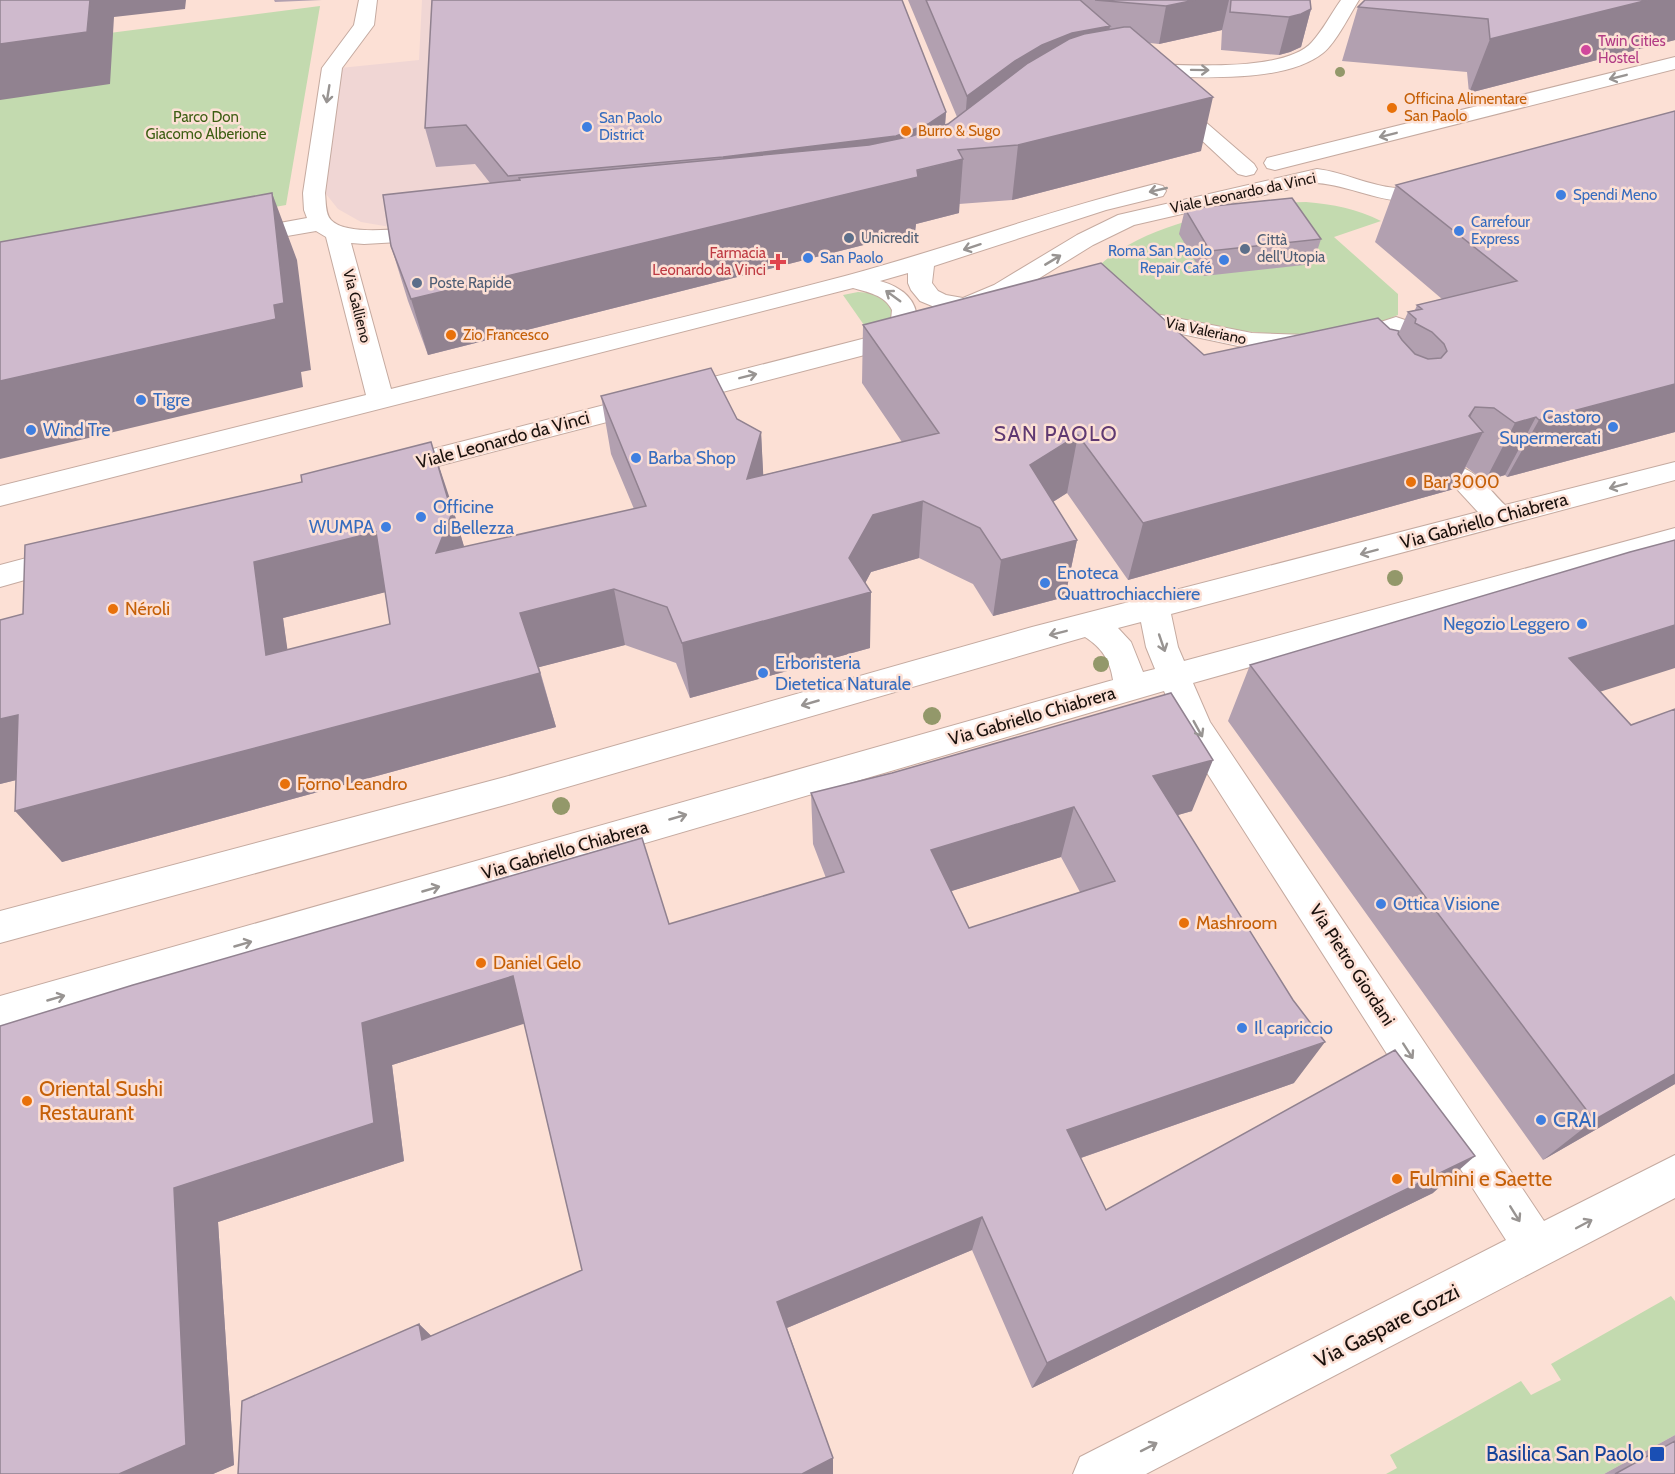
<svg xmlns="http://www.w3.org/2000/svg" width="1675" height="1474" viewBox="0 0 1675 1474" font-family="Cabin,sans-serif">
	<style>
		.commercial { fill: #f0d6d4 }
		.green { fill: #c3daaf }
		.lines { fill: none; stroke-linecap: round; stroke-linejoin: round }
		.minor-casing { stroke: #c5aaa0; stroke-width: 2 }
		.minor { fill: #fff; fill-rule: evenodd }
		.tree { fill: #93986a }
		.wall { fill: #b2a0b0; fill-rule: evenodd }
		.shaded-wall { fill: #918290 }
		.building { fill: #cfbacd; stroke: #918290; stroke-width: 1.5; fill-rule: evenodd }
		.oneway { stroke: #989492 }
		.hotel-dot { fill: #d1479c; stroke: #fce0d5; stroke-width: 2 }
		.food-dot { fill: #e8710a; stroke: #fce0d5; stroke-width: 2 }
		.shop-dot { fill: #3f7fe0; stroke: #fce0d5; stroke-width: 2 }
		.service-dot { fill: #5c6f8a; stroke: #fce0d5; stroke-width: 2 }
		.health-dot { fill: #e0444e; stroke: #fce0d5; stroke-width: 2 }
		.transit-dot { fill: #1a4fb4; stroke: #fce0d5; stroke-width: 2 }
		.labels { text-anchor: middle; stroke-width: 5; stroke-linejoin: round; paint-order: stroke }
		.far-hotel-label { font-size: 15px; fill: #b23c85; stroke: #fce0d5; text-anchor: start }
		.far-food-label { font-size: 15px; fill: #c56008; stroke: #fce0d5; text-anchor: start }
		.far-park-label { font-size: 15px; fill: #3d5e13; stroke: #fce0d5 }
		.far-shop-label { font-size: 15px; fill: #366cbe; stroke: #fce0d5; text-anchor: start }
		.far-street-label { font-size: 15px; fill: #1a110d; stroke: #fce0d5 }
		.far-service-label { font-size: 15px; fill: #4e5e75; stroke: #fce0d5; text-anchor: start }
		.far-health-label { font-size: 15px; fill: #be3a42; stroke: #fce0d5; text-anchor: end }
		.shop-label { font-size: 18px; fill: #366cbe; stroke: #fce0d5; text-anchor: start }
		.street-label { font-size: 18px; fill: #1a110d; stroke: #fce0d5 }
		.food-label { font-size: 18px; fill: #c56008; stroke: #fce0d5; text-anchor: start }
		.quarter-label { font-size: 21px; letter-spacing: 1.5px; fill: #5f3972; stroke: #fce0d5 }
		.near-food-label { font-size: 21px; fill: #c56008; stroke: #fce0d5; text-anchor: start }
		.near-shop-label { font-size: 21px; fill: #366cbe; stroke: #fce0d5; text-anchor: start }
		.near-street-label { font-size: 21px; fill: #1a110d; stroke: #fce0d5 }
		.near-transit-label { font-size: 21px; fill: #164399; stroke: #fce0d5; text-anchor: end }
	</style>
	<rect width="100%" height="100%" fill="#fce0d5"/>
	<path class="commercial" d="M422 0H801L812 31 396 228 361 222 338 209 326 194V182L340 68 419 60Z"/>
	<path class="green" d="M320 6 286 205 0 257V47Z
		M1306 202C1333 204 1357 209 1381 221L1334 237 1398 294V315L1340 339 1242 331 1107 304 1084 279C1093 272 1102 262 1112 255 1162 220 1246 204 1306 202Z
		M858 292 871 293 893 305V320L871 335 843 295Z
		M1671 1296 1675 1301V1435L1604 1474H1386L1397 1468 1390 1455 1521 1381 1531 1395 1561 1380 1551 1364Z"/>
	<g class="lines">
		<g class="minor-casing">
			<path id="minor" d="M359 0H377L374 25 342 68 325 193C326 201 325 214 331 220 348 238 410 227 434 226L442 228 446 233 442 238 434 240 364 244 351 243 391 389C542 351 694 316 845 276 949 248 1050 210 1155 184L1163 186 1166 191 1163 196 1106 210 934 266 932 283 938 291 946 295 963 298 994 285 1077 235 1118 215 1317 169C1344 172 1369 186 1396 188 1412 190 1427 179 1443 183L1446 188C1442 194 1437 195 1431 197 1390 210 1357 186 1317 183L1134 225 1093 245 1012 295 966 313 937 308 920 301 911 290 908 283V273L880 281C905 288 921 303 916 330L918 333 914 338 880 351 392 478 382 476 378 469 382 462 862 339 890 330 892 310C885 295 867 292 853 288L0 506V486L366 395 326 237 316 231 241 244 233 242 229 237 233 232 241 230 307 218 304 210 303 193 322 68 354 25Z
				M1341 0H1359C1350 14 1336 43 1323 53 1282 86 1186 76 1135 76L1128 74 1125 70 1128 66 1135 64C1176 64 1284 74 1312 42 1323 30 1331 14 1341 0Z
				M1675 57V69L1275 170 1267 168 1264 163 1267 158Z
				M1188 111 1195 113 1254 164 1257 169 1254 174 1246 176 1238 174 1181 121 1177 117 1181 113Z
				M1125 308 1252 333 1338 336 1396 317 1405 320 1409 325 1405 330 1340 352 1252 349 1116 320 1113 315 1116 310Z
				M1675 462V480L1171 614 1178 647 1184 661 1675 528V548L1193 683 1210 722 1544 1221 1675 1155V1198L1146 1474H1073L1080 1457 1506 1240 1184 737 1164 691 0 1032V996L1113 680C1110 660 1102 648 1085 637L505 805 0 943V911L505 777 1032 627 1478 512 1443 474 1447 467C1471 461 1489 490 1505 505ZM1141 622 1146 647 1155 669 1143 672 1131 642 1118 628Z
				M68 547 78 551 83 558 78 565 0 587V565Z"/>
		</g>
		<use href="#minor" class="minor"/>
	</g>
	<g class="tree">
		<circle cx="1340" cy="72" r="5"/>
		<circle cx="1395" cy="578" r="8"/>
		<circle cx="1101" cy="664" r="8"/>
		<circle cx="932" cy="716" r="9"/>
		<circle cx="561" cy="806" r="9"/>
	</g>
	<path class="wall" d="M274 0H322L275 2Z
		M432 0 946 112 945 125 948 124 957 117 908 0H1310L1311 9 1301 47 1290 52 1279 55 1221 50 1222 30 1159 44 1150 43 1201 151 1012 200 959 204V213L916 224 915 232 428 355 408 301 391 246 490 183 475 164 436 167 425 128Z
		M1675 0V40L1469 93 1467 72 1342 61 1358 7Z
		M1675 111V432L1507 477 1505 475 1485 481 1466 467 1454 489 1128 580 1067 493 1053 502 1077 540 1065 597 993 616 973 584 919 558 871 572 865 583 870 648 690 698 676 663 625 645 594 653 539 667 556 727 62 862 16 780 0 784V620L23 614 450 499 464 547 634 509 611 454 601 396 737 419 761 432 763 475 902 442 862 383 863 325 1204 355 1390 329 1398 335 1408 312 1415 310 1417 305 1442 299 1375 242 1396 185ZM385 592 390 624 287 650 283 618Z
		M1185 209 1321 239 1313 264 1204 276 1179 234Z
		M1250 665 1600 692 1631 725 1675 709V1084L1543 1160 1228 721Z
		M811 793 1192 811 1178 815 1294 1083 1081 1158 1106 1210 1433 1193 1032 1388 972 1250 787 1328 833 1458V1474H238L419 1324 431 1336 582 1270 524 1023 392 1065 404 1161 218 1222 234 1465 213 1474H0V1026L669 924 826 878 813 844ZM1061 857 1080 892 969 928 951 891Z
		M1675 1435V1474H1604Z"/>
	<path class="shaded-wall" d="M90 0H186L185 9 114 17 110 84 0 100V44Z
		M1195 0H1229L1222 30 1159 44 1166 6Z
		M1648 0H1675V40L1469 93 1490 39Z
		M1311 9 1301 47 1290 52 1279 55 1289 17Z
		M1110 26 1104 64 964 135 967 96 1015 61 1042 45 1072 33Z
		M1213 97 1201 151 1012 200 1018 145Z
		M946 112 943 151 726 197 723 157Z
		M963 159 959 213 916 224 915 232 428 355 411 299Z
		M272 193 297 260 311 370 301 372 303 387 0 459V381L274 305Z
		M1675 384V432L1507 477 1539 420Z
		M1475 407 1460 438 1483 432 1454 489 1128 580 1143 523 1469 416Z
		M1536 417 1505 475 1485 481 1515 423Z
		M761 432 764 489 747 479Z
		M1078 435 1067 493 1021 522 1030 465Z
		M431 442 450 499 471 570 436 553Z
		M923 501 919 558 871 572 859 595 871 592 870 648 690 698 682 643 849 558 873 515Z
		M376 532 398 589 283 618 296 710 266 655 254 562Z
		M1077 540 1065 597 993 616 1001 560Z
		M614 589 625 645 536 668 520 613Z
		M1675 625V668L1530 714 1569 658Z
		M540 673 556 727 62 862 15 811Z
		M18 715 62 769 0 784V719Z
		M1213 760 1192 811 1136 827 1153 776Z
		M1074 807 1061 857 926 899 931 850Z
		M513 976 533 1021 392 1065 404 1161 218 1222 234 1465 213 1474H119L174 1188 362 1023Z
		M1325 1042 1294 1083 1052 1168 1067 1130Z
		M1675 1074V1084L1543 1160 1594 1120Z
		M1475 1156 1433 1193 1032 1388 1047 1363Z
		M982 1217 972 1250 782 1330 777 1302Z
		M419 1324 448 1352 422 1340Z
		M833 1458V1474H802Z"/>
	<path class="building" d="M0 0H90L87 32 0 44Z
		M432 0H902L946 112 928 124 896 136 723 157 508 176 466 125 425 128Z
		M926 0H1080L1110 26 1072 33 1042 45 1015 61 967 96Z
		M1095 0H1195L1166 6Z
		M1231 0H1310L1311 9 1301 14 1289 17 1230 12Z
		M1365 0H1648L1490 39 1488 19 1358 7Z
		M1124 27H1130L1213 97 1018 145 958 150 963 159 917 170 918 177 411 299 391 246 383 195 520 180 519 178 869 145 912 136 948 124 1028 63 1069 39 1084 34Z
		M1675 111V384L1539 420 1536 417 1515 423 1494 408 1475 407 1469 416 1483 432 1143 523 1078 435 1030 465 1077 540 1001 560 980 528 923 501 873 515 849 558 871 592 682 643 667 607 614 589 520 613 540 673 15 811 18 715 0 719V620L23 614 25 545 302 482 301 475 431 442 452 513 436 553 646 506 601 396 711 368 737 419 761 432 747 479 939 433 863 325 1101 263 1204 355 1378 318 1390 329 1399 331 1398 334 1402 340 1415 354 1428 359 1441 358 1447 351 1444 344 1432 332 1415 323 1416 319 1408 312 1422 309 1417 305 1517 281 1396 185ZM376 532 390 624 266 655 254 562Z
		M272 193 284 303 274 305 276 319 0 381V242Z
		M1292 198 1321 239 1210 251 1185 209Z
		M1675 540V625L1569 658 1631 725 1675 709V1074L1594 1120 1250 665 1630 552Z
		M1171 693 1213 760 1153 776 1293 1000 1325 1042 1067 1130 1106 1210 1395 1050 1475 1156 1047 1363 982 1217 777 1302 833 1458 802 1474H238L242 1401 419 1324 422 1340 582 1270 513 976 362 1023 374 1123 174 1188 186 1445 119 1474H0V1026L133 985 642 838 669 924 844 872 811 793 892 773ZM1074 807 1115 881 969 928 931 850Z
		M1675 1441V1474H1615Z"/>
	<defs><path id="oneway-shaft" d="M-6 0H5M1.5-3L5.5 0L1.5 3" fill="none" stroke-width="1.6" stroke-linecap="round" stroke-linejoin="round" transform="scale(1.5)"/></defs>
	<g class="oneway">
		<use href="#oneway-shaft" transform="translate(1200 70) rotate(1)"/>
		<use href="#oneway-shaft" transform="translate(1618 77) rotate(166)"/>
		<use href="#oneway-shaft" transform="translate(328 94) rotate(99)"/>
		<use href="#oneway-shaft" transform="translate(1388 135) rotate(166)"/>
		<use href="#oneway-shaft" transform="translate(1158 190) rotate(167)"/>
		<use href="#oneway-shaft" transform="translate(972 247) rotate(162)"/>
		<use href="#oneway-shaft" transform="translate(1053 260) rotate(-31)"/>
		<use href="#oneway-shaft" transform="translate(893 296) rotate(-144)"/>
		<use href="#oneway-shaft" transform="translate(748 376) rotate(-14)"/>
		<use href="#oneway-shaft" transform="translate(1618 486) rotate(165)"/>
		<use href="#oneway-shaft" transform="translate(1369 552) rotate(165)"/>
		<use href="#oneway-shaft" transform="translate(1058 633) rotate(166)"/>
		<use href="#oneway-shaft" transform="translate(1162 643) rotate(71)"/>
		<use href="#oneway-shaft" transform="translate(810 703) rotate(164)"/>
		<use href="#oneway-shaft" transform="translate(1198 729) rotate(61)"/>
		<use href="#oneway-shaft" transform="translate(678 817) rotate(-16)"/>
		<use href="#oneway-shaft" transform="translate(431 889) rotate(-16)"/>
		<use href="#oneway-shaft" transform="translate(243 944) rotate(-16)"/>
		<use href="#oneway-shaft" transform="translate(56 998) rotate(-16)"/>
		<use href="#oneway-shaft" transform="translate(1408 1051) rotate(57)"/>
		<use href="#oneway-shaft" transform="translate(1515 1214) rotate(58)"/>
		<use href="#oneway-shaft" transform="translate(1584 1224) rotate(-28)"/>
		<use href="#oneway-shaft" transform="translate(1149 1447) rotate(-27)"/>
	</g>
	<circle class="hotel-dot" cx="1586" cy="50" r="6"/>
	<g class="food-dot">
		<circle cx="1392" cy="108" r="6"/>
		<circle cx="906" cy="131" r="6"/>
		<circle cx="451" cy="335" r="6"/>
		<circle cx="1411" cy="482" r="6"/>
		<circle cx="113" cy="609" r="6"/>
		<circle cx="285" cy="784" r="6"/>
		<circle cx="1184" cy="923" r="6"/>
		<circle cx="481" cy="963" r="6"/>
		<circle cx="27" cy="1101" r="6"/>
		<circle cx="1397" cy="1179" r="6"/>
	</g>
	<g class="shop-dot">
		<circle cx="587" cy="127" r="6"/>
		<circle cx="1561" cy="195" r="6"/>
		<circle cx="1459" cy="231" r="6"/>
		<circle cx="808" cy="258" r="6"/>
		<circle cx="1224" cy="260" r="6"/>
		<circle cx="141" cy="400" r="6"/>
		<circle cx="1613" cy="427" r="6"/>
		<circle cx="31" cy="430" r="6"/>
		<circle cx="636" cy="458" r="6"/>
		<circle cx="421" cy="517" r="6"/>
		<circle cx="386" cy="527" r="6"/>
		<circle cx="1045" cy="583" r="6"/>
		<circle cx="1582" cy="624" r="6"/>
		<circle cx="763" cy="673" r="6"/>
		<circle cx="1381" cy="904" r="6"/>
		<circle cx="1242" cy="1028" r="6"/>
		<circle cx="1541" cy="1120" r="6"/>
	</g>
	<g class="service-dot">
		<circle cx="849" cy="238" r="6"/>
		<circle cx="1245" cy="249" r="6"/>
		<circle cx="417" cy="283" r="6"/>
	</g>
	<path class="health-dot" d="M775 253h6v6h6v6h-6v6h-6v-6h-6v-6h6z"/>
	<rect class="transit-dot" x="1649" y="1446" width="16" height="16" rx="3"/>
	<g class="labels">
		<g class="far-hotel-label">
			<text x="1598" y="46">Twin Cities<tspan x="1598" dy="17">Hostel</tspan></text>
		</g>
		<g class="far-food-label">
			<text x="1404" y="104">Officina Alimentare<tspan x="1404" dy="17">San Paolo</tspan></text>
			<text x="918" y="136">Burro &amp; Sugo</text>
			<text x="463" y="340">Zio Francesco</text>
		</g>
		<g class="far-park-label">
			<text x="206" y="122">Parco Don<tspan x="206" dy="17">Giacomo Alberione</tspan></text>
		</g>
		<g class="far-shop-label">
			<text x="599" y="123">San Paolo<tspan x="599" dy="17">District</tspan></text>
			<text x="1573" y="200">Spendi Meno</text>
			<text x="1471" y="227">Carrefour<tspan x="1471" dy="17">Express</tspan></text>
			<text x="1212" y="256" text-anchor="end">Roma San Paolo<tspan x="1212" dy="17">Repair Café</tspan></text>
			<text x="820" y="263">San Paolo</text>
		</g>
		<g class="far-street-label">
			<text transform="translate(1243 193) rotate(-12)" y="5">Viale Leonardo da Vinci</text>
			<text transform="translate(357 306) rotate(76)" y="5">Via Gallieno</text>
			<text transform="translate(1206 331) rotate(12)" y="5">Via Valeriano</text>
		</g>
		<g class="far-service-label">
			<text x="861" y="243">Unicredit</text>
			<text x="1257" y="245">Città<tspan x="1257" dy="17">dell'Utopia</tspan></text>
			<text x="429" y="288">Poste Rapide</text>
		</g>
		<g class="far-health-label">
			<text x="766" y="258">Farmacia<tspan x="766" dy="17">Leonardo da Vinci</tspan></text>
		</g>
		<g class="shop-label">
			<text x="153" y="406">Tigre</text>
			<text x="1601" y="423" text-anchor="end">Castoro<tspan x="1601" dy="21">Supermercati</tspan></text>
			<text x="43" y="436">Wind Tre</text>
			<text x="648" y="464">Barba Shop</text>
			<text x="433" y="513">Officine<tspan x="433" dy="21">di Bellezza</tspan></text>
			<text x="374" y="533" text-anchor="end">WUMPA</text>
			<text x="1057" y="579">Enoteca<tspan x="1057" dy="21">Quattrochiacchiere</tspan></text>
			<text x="1570" y="630" text-anchor="end">Negozio Leggero</text>
			<text x="775" y="669">Erboristeria<tspan x="775" dy="21">Dietetica Naturale</tspan></text>
			<text x="1393" y="910">Ottica Visione</text>
			<text x="1254" y="1034">Il capriccio</text>
		</g>
		<g class="street-label">
			<text transform="translate(503 440) rotate(-15)" y="6">Viale Leonardo da Vinci</text>
			<text transform="translate(1484 521) rotate(-15)" y="6">Via Gabriello Chiabrera</text>
			<text transform="translate(1032 716) rotate(-16)" y="6">Via Gabriello Chiabrera</text>
			<text transform="translate(565 850) rotate(-16)" y="6">Via Gabriello Chiabrera</text>
			<text transform="translate(1352 965) rotate(57)" y="6">Via Pietro Giordani</text>
		</g>
		<g class="food-label">
			<text x="1423" y="488">Bar 3000</text>
			<text x="125" y="615">Néroli</text>
			<text x="297" y="790">Forno Leandro</text>
			<text x="1196" y="929">Mashroom</text>
			<text x="493" y="969">Daniel Gelo</text>
		</g>
		<g class="quarter-label">
			<text x="1056" y="441">SAN PAOLO</text>
		</g>
		<g class="near-food-label">
			<text x="39" y="1096">Oriental Sushi<tspan x="39" dy="24">Restaurant</tspan></text>
			<text x="1409" y="1186">Fulmini e Saette</text>
		</g>
		<g class="near-shop-label">
			<text x="1553" y="1127">CRAI</text>
		</g>
		<g class="near-street-label">
			<text transform="translate(1387 1326) rotate(-27)" y="7">Via Gaspare Gozzi</text>
		</g>
		<g class="near-transit-label">
			<text x="1644" y="1461">Basilica San Paolo</text>
		</g>
	</g>
</svg>
